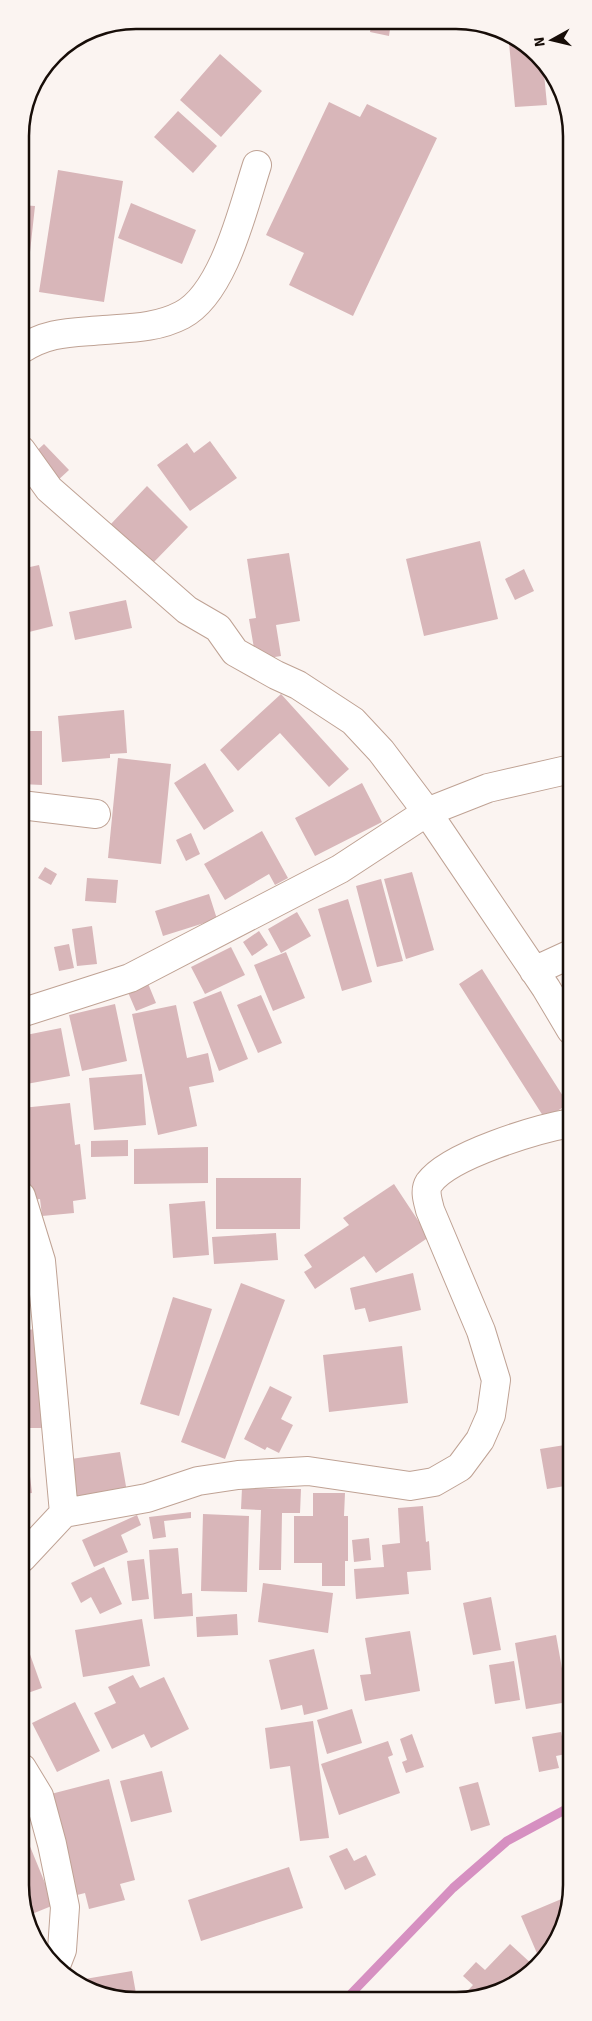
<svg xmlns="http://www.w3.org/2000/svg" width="592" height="2021" viewBox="0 0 592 2021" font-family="Signika,sans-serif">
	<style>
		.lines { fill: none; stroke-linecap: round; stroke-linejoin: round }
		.stream { stroke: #d690c1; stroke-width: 9 }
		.building { fill: #d8b6b9 }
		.minor-casing { stroke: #bfa294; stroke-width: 30 }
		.minor { stroke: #fff; stroke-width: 28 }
		.rim { fill: none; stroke: #170d08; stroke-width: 2.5 }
	</style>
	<rect width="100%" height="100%" fill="#fbf4f1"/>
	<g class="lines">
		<path class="stream" d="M346 1999 453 1888 507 1841 572 1806"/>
	</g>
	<path class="building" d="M372 22H391L389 36 370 32Z
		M509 43H517L538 54 543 63 547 105 515 107Z
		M220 54 262 91 221 137 180 100Z
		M329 102 360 117 367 104 437 138 353 316 289 285 304 253 266 235Z
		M178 111 217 146 193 173 154 137Z
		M58 170 123 181 104 302 39 292Z
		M131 203 196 230 182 264 118 238Z
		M20 205 35 206 30 252 20 251Z
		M210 441 237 478 190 511 157 465 187 443 194 453Z
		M44 444 69 470 56 482 31 456Z
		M147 486 188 527 151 565 110 525Z
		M480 541 498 619 424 636 406 559Z
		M289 553 300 621 276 625 281 656 256 660 249 619 256 618 247 559Z
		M39 565 53 626 21 634V569Z
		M524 569 534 591 515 600 505 579Z
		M126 600 132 628 75 640 69 612Z
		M281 694 349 769 329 787 280 733 238 771 220 750Z
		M124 710 127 753 110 754V758L62 762 58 716Z
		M21 731H42V785L21 784V764H24V752H21Z
		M118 758 171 764 161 864 108 858Z
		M205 763 234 811 204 830 174 783Z
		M362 783 382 822 315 856 295 818Z
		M262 831 288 878 275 885 269 874 225 900 204 864Z
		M191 833 200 854 186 861 176 840Z
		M45 867 57 874 51 885 38 878Z
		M412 872 434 950 406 959 384 879Z
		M87 878 118 880 116 903 85 901Z
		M381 879 403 961 377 967 356 886Z
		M209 894 217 919 163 936 155 911Z
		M348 899 372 982 342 991 318 909Z
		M297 912 311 936 281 953 268 929Z
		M92 926 97 964 77 966 72 929Z
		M259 931 268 945 252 956 243 942Z
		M69 944 74 968 59 971 54 947Z
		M231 947 245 975 205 994 191 967Z
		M286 952 305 998 273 1011 254 965Z
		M482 969 568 1104 545 1119 459 984Z
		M147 981 156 1003 136 1011 127 990Z
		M221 991 248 1059 219 1071 193 1002Z
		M261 995 282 1043 258 1053 237 1005Z
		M115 1004 127 1061 82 1071 69 1015Z
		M176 1005 187 1058 208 1053 214 1082 189 1087 197 1126 158 1135 132 1014Z
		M61 1028 70 1076 21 1085V1036Z
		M142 1074 146 1125 94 1130 89 1078Z
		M70 1103 75 1145 80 1144 86 1199 73 1201 74 1213 42 1216 40 1199 31 1200 22 1108Z
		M128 1140V1156L91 1157V1141Z
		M208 1147V1183L134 1184V1149Z
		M216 1178H301L300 1229H216Z
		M394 1184 429 1237 376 1273 364 1256 315 1289 304 1272 312 1267 304 1255 349 1225 343 1218Z
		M205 1201 209 1255 173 1258 169 1204Z
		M276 1233 278 1260 214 1264 212 1237Z
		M413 1273 421 1310 369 1322 365 1308 355 1310 350 1288Z
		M241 1283 285 1300 225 1459 181 1442Z
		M173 1297 212 1309 179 1416 140 1404Z
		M42 1329 45 1428H22V1330Z
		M402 1346 408 1403 329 1412 323 1355Z
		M270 1386 292 1397 281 1419 293 1425 279 1453 267 1447 265 1450 244 1439Z
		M571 1444V1485L547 1489 540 1449Z
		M120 1452 127 1492 70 1500 64 1460Z
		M29 1468 32 1493 22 1494V1469Z
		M242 1488 301 1489 300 1513H282L281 1570H259L261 1510 241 1509Z
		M313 1493H345L344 1516H348V1561H345V1586H322V1563H294V1516H313Z
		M423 1506 426 1542 429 1541 431 1570 407 1572 409 1594 356 1599 354 1569 384 1567 382 1545 400 1543 398 1508Z
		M191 1512V1518L164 1521 166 1537 153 1539 149 1517Z
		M203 1514 249 1516 247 1592 201 1591Z
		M137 1515 141 1525 121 1535 128 1552 94 1567 82 1540Z
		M369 1538 371 1560 354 1562 352 1540Z
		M178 1548 182 1594 192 1593 193 1616 154 1619 149 1550Z
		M144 1559 149 1599 132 1601 127 1561Z
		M104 1567 122 1604 100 1614 91 1597 81 1603 71 1583Z
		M263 1583 333 1593 328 1633 258 1622Z
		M491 1597 501 1650 473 1655 463 1603Z
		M237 1614 238 1635 197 1637 196 1617Z
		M142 1619 150 1666 83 1677 75 1630Z
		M410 1631 420 1691 365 1701 360 1675 371 1674 365 1638Z
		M22 1632 42 1688 22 1695Z
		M556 1635 568 1702 526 1709 515 1643Z
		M314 1649 328 1709 304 1715 302 1705 281 1710 269 1660Z
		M514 1661 520 1700 495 1704 489 1665Z
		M133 1675 140 1688 164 1677 189 1729 151 1748 144 1734 112 1749 94 1713 116 1703 108 1687Z
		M75 1702 100 1751 57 1772 32 1723Z
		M352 1709 362 1743 327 1754 317 1720Z
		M313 1721 329 1838 300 1841 290 1766 270 1769 265 1728Z
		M561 1732 566 1754 556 1756 559 1768 539 1772 532 1737Z
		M412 1734 424 1767 406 1773 402 1762 407 1760 400 1739Z
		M388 1741 393 1755 388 1757 400 1793 339 1815 321 1764Z
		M162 1771 172 1812 131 1822 120 1781Z
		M109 1779 135 1880 120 1884 125 1900 89 1909 85 1893 73 1896 47 1795Z
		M478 1782 490 1825 471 1831 459 1787Z
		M29 1844 54 1905 27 1916 22 1908V1847Z
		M347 1848 354 1861 366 1855 376 1875 345 1890 329 1856Z
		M289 1867 303 1908 201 1941 188 1900Z
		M571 1895 546 1956 539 1958 521 1916Z
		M510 1944 534 1966 479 1999H460L473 1985 463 1976 476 1962 485 1970Z
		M132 1971 137 1999H113L79 1980Z"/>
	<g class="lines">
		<g class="minor-casing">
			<path id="minor" d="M20 350C49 331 71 333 104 330 131 328 157 328 182 315 224 293 243 208 257 165
				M21 450 49 489 187 610 218 628 235 652 276 675 298 685 353 721 381 751 427 812 546 988 571 1030
				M21 805 96 814
				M534 971 571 954
				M21 1013 130 978 340 869 427 812 488 788 571 769
				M21 1196 41 1261 64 1513
				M22 1558 64 1513 147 1498 198 1481 238 1475 308 1471 410 1486 434 1482 460 1467 480 1440 491 1415 496 1380 481 1331 430 1210C428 1201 424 1191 429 1183 449 1155 537 1129 571 1123
				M22 1768 39 1796 52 1844 65 1907 62 1950 55 1968"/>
		</g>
		<use href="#minor" class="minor"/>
	</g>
	<path d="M0 0H592V2021H0ZM136 29H456A107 107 0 0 1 563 136V1885A107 107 0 0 1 456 1992H136A107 107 0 0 1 29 1885V136A107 107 0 0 1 136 29Z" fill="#fbf4f1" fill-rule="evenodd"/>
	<path class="rim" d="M136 29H456A107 107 0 0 1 563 136V1885A107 107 0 0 1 456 1992H136A107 107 0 0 1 29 1885V136A107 107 0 0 1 136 29Z"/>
	<g transform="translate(552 40) rotate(262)" stroke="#fbf4f1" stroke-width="4" paint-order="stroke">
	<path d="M0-4L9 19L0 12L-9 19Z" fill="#170d08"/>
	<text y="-8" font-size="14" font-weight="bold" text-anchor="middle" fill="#170d08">N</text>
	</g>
</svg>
